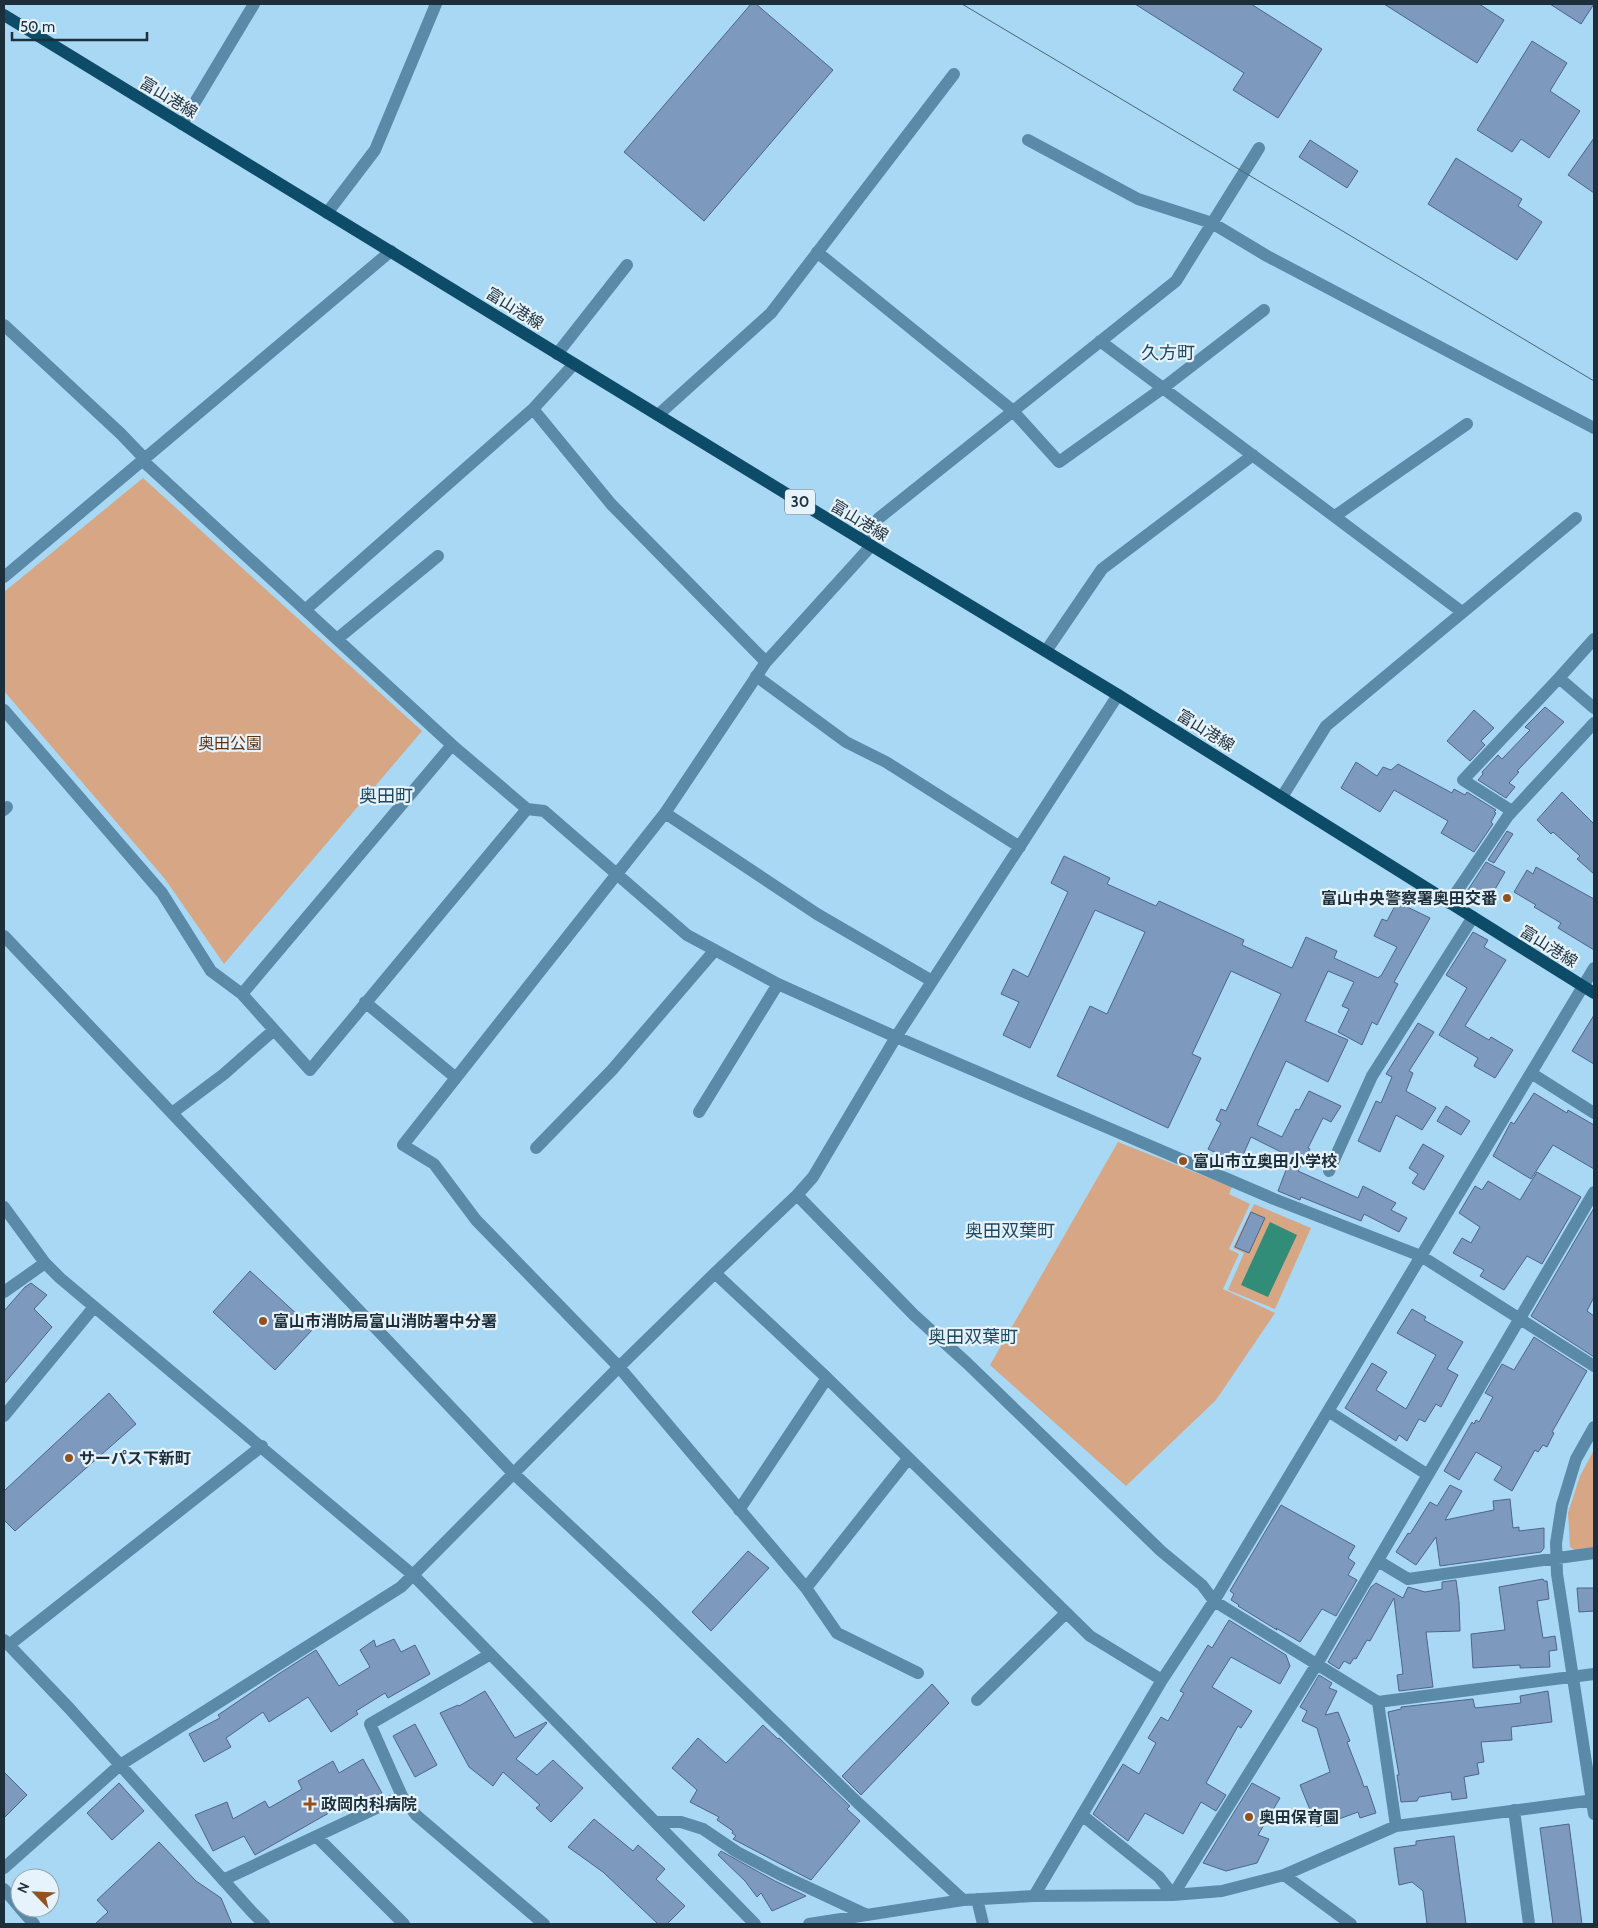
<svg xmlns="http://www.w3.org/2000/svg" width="1598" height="1928" viewBox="0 0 1598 1928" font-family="Cabin,'Noto Sans JP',sans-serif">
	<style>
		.green { fill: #d6a685 }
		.water { fill: #318d78 }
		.building { fill: #7d99bd; stroke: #4c6688 }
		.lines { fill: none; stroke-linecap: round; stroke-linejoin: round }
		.minor { stroke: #5a8aa7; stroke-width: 12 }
		.major { stroke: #0d4c69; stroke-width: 12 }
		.tram { stroke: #496575; stroke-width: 1 }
		.poi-dot { fill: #92511d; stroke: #e6f3fc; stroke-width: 2 }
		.labels { text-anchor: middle; stroke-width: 4.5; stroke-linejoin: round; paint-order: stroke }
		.shield { fill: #e6f3fc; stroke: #596a74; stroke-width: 1 }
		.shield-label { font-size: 15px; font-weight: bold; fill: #1d2f3a }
		.street-label { font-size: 16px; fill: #1d2f3a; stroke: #e6f3fc }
		.park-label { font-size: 16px; fill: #5b3314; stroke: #e6f3fc }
		.poi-label { font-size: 16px; font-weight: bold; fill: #1d2f3a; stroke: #e6f3fc; text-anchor: start }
		.neighbourhood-label { font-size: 18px; fill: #1c4961; stroke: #e6f3fc }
	</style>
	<rect width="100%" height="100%" fill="#a9d8f4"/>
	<path class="green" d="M143 478 422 731 224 964 165 879 4 691V592Z
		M1118 1142 1232 1187 1229 1194 1250 1204 1229 1249 1239 1254 1223 1289 1275 1313 1216 1400 1126 1486 990 1365Z
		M1254 1204 1311 1228 1275 1309 1228 1290 1244 1253 1233 1248Z
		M1594 1450V1547L1575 1550 1570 1547 1568 1513 1580 1476Z"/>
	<path class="water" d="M1270 1222 1297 1235 1268 1297 1241 1285Z"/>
	<path class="building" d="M751 4H756L833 70 704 221 624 152Z
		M1135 4H1251L1322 49 1278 118 1233 90 1244 73Z
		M1384 4H1479L1504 20 1477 63Z
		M1550 4H1594L1581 24Z
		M1532 41 1567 63 1550 91 1580 111 1549 158 1521 139 1512 152 1477 130Z
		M1594 138V193L1568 175Z
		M1310 140 1358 171 1347 188 1299 157Z
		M1456 158 1522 199 1518 206 1542 222 1517 260 1428 204Z
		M1545 707 1564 722 1517 771 1519 772 1509 783 1515 787 1506 798 1478 780 1483 774 1482 772 1498 755 1502 759 1530 730 1525 727Z
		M1474 710 1494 728 1481 741 1485 745 1470 761 1447 741Z
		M1356 762 1377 776 1383 767 1391 770 1398 764 1452 793 1454 789 1465 795 1467 792 1496 810 1494 812 1496 813 1491 822 1493 824 1474 852 1441 833 1448 821 1394 790 1380 812 1341 788Z
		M1562 792 1594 824V874L1577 859 1580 856 1553 832 1551 834 1537 820Z
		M1507 831 1513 834 1494 863 1488 860Z
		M1064 856 1110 878 1107 884 1156 906 1159 901 1244 940 1242 945 1292 968 1306 937 1337 951 1334 958 1378 978 1380 976H1381L1397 947 1374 936 1382 919 1387 921 1397 902 1430 918 1394 982 1398 984 1377 1025 1372 1022 1362 1045 1338 1032 1349 1009 1342 1006 1354 982 1328 971 1305 1021 1348 1040 1328 1082 1286 1061 1257 1125 1282 1137 1296 1109 1299 1110 1309 1091 1341 1106 1331 1122 1323 1118 1308 1148 1310 1149 1298 1171 1358 1198 1363 1186 1396 1203 1391 1210 1407 1218 1399 1232 1364 1214 1361 1221 1301 1197 1300 1200 1278 1191 1291 1157 1251 1137 1239 1164 1208 1149 1221 1123 1216 1120 1221 1109 1226 1111 1281 994 1231 971 1192 1054 1201 1058 1168 1128 1057 1076 1090 1006 1107 1014 1145 932 1095 910 1030 1048 1003 1035 1019 1002 1001 994 1013 969 1028 977 1068 892 1051 883Z
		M1486 862 1505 872 1486 905 1466 893Z
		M1536 867 1594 899V950L1558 928 1561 923 1534 907 1536 905 1514 892 1527 870 1533 874Z
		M1473 932 1488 940 1484 947 1506 960 1465 1026 1489 1040 1491 1037 1513 1050 1495 1078 1474 1066 1478 1058 1439 1035 1467 988 1446 975Z
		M1594 1015V1064L1572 1051Z
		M1418 1023 1434 1032 1409 1071 1413 1073 1406 1091 1436 1108 1422 1130 1396 1115 1380 1152 1358 1141 1376 1101 1381 1103 1392 1077 1386 1074Z
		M1534 1093 1567 1113 1568 1110 1594 1125V1169L1553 1145 1531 1179 1493 1156 1511 1122 1514 1124Z
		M1446 1106 1470 1121 1461 1135 1437 1121Z
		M1423 1144 1444 1156 1424 1190 1412 1183 1418 1174 1409 1168Z
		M1537 1172 1581 1197 1542 1264 1527 1256 1504 1290 1480 1276 1484 1270 1453 1253 1462 1238 1471 1243 1480 1227 1459 1213 1475 1186 1482 1190 1488 1181 1520 1200Z
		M1594 1208V1297L1587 1311 1594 1316V1357L1531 1316Z
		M1251 1212 1265 1218 1249 1253 1235 1247Z
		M250 1271 313 1329 275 1370 213 1312Z
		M31 1283 47 1295 34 1309 52 1327 4 1384V1311L25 1287Z
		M1412 1309 1426 1317 1424 1320 1463 1342 1447 1369 1458 1375 1441 1407 1436 1404 1425 1422 1419 1419 1407 1441 1399 1435 1396 1441 1345 1408 1372 1363 1387 1372 1376 1390 1406 1409 1436 1355 1397 1333Z
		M1534 1337 1587 1371 1552 1432 1554 1433 1547 1447 1543 1445 1538 1452 1535 1450 1512 1491 1494 1480 1502 1467 1476 1452 1459 1480 1444 1471 1472 1422 1474 1424 1476 1420 1479 1422 1493 1397 1485 1393 1502 1364 1514 1370Z
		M109 1393 136 1424 15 1531 4 1520V1491Z
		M1450 1485 1462 1491 1445 1520 1494 1510 1493 1501 1510 1499 1513 1528 1519 1527V1531L1544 1528V1548L1541 1552 1440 1566 1436 1537 1416 1565 1396 1552 1408 1533 1410 1534 1430 1502 1437 1506Z
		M1281 1505 1355 1546 1348 1558 1355 1563 1348 1575 1357 1580 1336 1616 1322 1609 1300 1642 1276 1628 1277 1630 1238 1606 1239 1605 1231 1600 1234 1594 1230 1591Z
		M748 1551 769 1568 711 1631 692 1612Z
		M1543 1579 1544 1581H1547L1549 1599 1537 1601 1543 1638 1555 1636 1557 1650 1549 1651 1550 1667 1520 1668V1665L1473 1668 1471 1634 1505 1630 1499 1587Z
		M1456 1580 1459 1602 1460 1631 1426 1632 1433 1687 1399 1691 1397 1675 1403 1674 1394 1598 1370 1641 1367 1640 1356 1659 1354 1658 1350 1664 1344 1661 1339 1669 1328 1662 1371 1587 1376 1583 1403 1598 1408 1587 1425 1592 1442 1589V1582Z
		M1577 1588H1594V1611L1579 1612Z
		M1229 1620 1286 1655 1290 1666 1280 1684 1231 1657 1212 1687 1252 1711 1241 1728 1238 1726 1206 1783 1226 1795 1216 1811 1201 1802 1183 1834 1145 1813 1128 1841 1093 1814 1123 1764 1139 1774 1156 1743 1148 1738 1161 1717 1168 1721 1184 1693 1180 1691 1208 1645 1212 1648Z
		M394 1639 401 1652 415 1645 430 1674 388 1698 385 1693 356 1711 358 1714 331 1732 308 1697 269 1722 263 1712 226 1738 231 1747 204 1762 189 1734 220 1718 218 1715 277 1675 316 1650 339 1686 370 1667 360 1650 374 1640 376 1647Z
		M1319 1675 1332 1683 1329 1688 1337 1691 1325 1715 1338 1712 1350 1741 1347 1742 1361 1778 1364 1787 1367 1786 1376 1813 1360 1818 1358 1812 1317 1827 1300 1785 1330 1772 1317 1728 1302 1721 1307 1711 1300 1707Z
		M932 1684 949 1703 861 1795 842 1776Z
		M485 1691 515 1738 546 1722 547 1723 516 1759 537 1775 553 1760 583 1788 551 1822 536 1808 540 1805 503 1772 493 1786 469 1767 440 1713 458 1705 459 1706Z
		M1548 1691 1552 1722 1511 1727 1512 1740 1481 1742 1484 1762 1477 1763 1479 1774 1464 1777 1467 1798 1452 1800 1451 1792 1419 1797 1417 1801 1401 1802 1397 1775H1399L1388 1712 1401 1709V1707L1473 1699 1475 1708 1521 1703 1520 1696Z
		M415 1724 437 1765 415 1777 393 1736Z
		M763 1725 778 1739 779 1738 850 1806 847 1809 860 1821 811 1880 733 1839 736 1836 732 1833 733 1831 717 1820 719 1817 690 1802 697 1790 672 1768 698 1738 726 1763Z
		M363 1759 382 1793 354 1809 350 1801 255 1855 244 1836 213 1851 195 1815 227 1802 233 1819 265 1801 269 1808 302 1789 298 1781 333 1761 339 1773Z
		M4 1772 27 1795 4 1818Z
		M119 1783 144 1811 112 1840 87 1813Z
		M1252 1783 1280 1798 1258 1835 1269 1839 1257 1863 1226 1871 1203 1863Z
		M594 1819 633 1851 638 1845 665 1869 656 1879 685 1906 667 1924H658L603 1872 568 1847Z
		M1569 1824 1582 1924H1553L1540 1828Z
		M1454 1836 1466 1924H1427L1423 1891 1412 1882 1399 1885 1394 1848 1416 1845V1841Z
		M159 1842 196 1881 221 1898 232 1924H95L108 1912 97 1900Z
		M721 1851 775 1881 806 1896 772 1911 761 1893 757 1897 745 1881 718 1855Z"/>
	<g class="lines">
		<path class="minor" d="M182 124 254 4
			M1028 140 1138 199 1212 223 1267 256 1594 428
			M327 213 375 150 436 4
			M817 252 1012 410 1059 462 1163 388 1264 310
			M4 325 121 434 144 458
			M1100 341 1462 612
			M557 354 627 265
			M574 364 533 409 611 504 766 662
			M658 415 771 313 954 74
			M142 460 452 745 527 809 544 811 687 935 778 984 896 1037 1274 1199 1421 1256 1594 1366
			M1335 516 1467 424
			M862 540 879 518 1176 281 1259 148
			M871 546 766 662 665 813 403 1145 434 1164 476 1220 619 1367 806 1588 837 1633 918 1673
			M4 577 391 251
			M305 610 533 409
			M337 639 438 556
			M1594 639 1559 678 1594 708
			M1046 651 1102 569 1253 455
			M756 676 846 742 886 762 1020 847
			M4 710 162 893 211 971 242 994 310 1070 527 809
			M1282 797 1326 726 1576 518
			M4 810 7 807
			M1512 811 1463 780 1559 678
			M665 813 817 914 932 981
			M1449 903 1508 816 1594 723
			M4 936 513 1473 653 1604 858 1803 963 1900
			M242 994 452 745
			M365 1002 456 1078
			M1531 1073 1594 1113
			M699 1112 778 984
			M172 1113 224 1074 274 1030
			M536 1148 612 1070 715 950
			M1329 1171 1372 1076 1473 917
			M797 1195 914 1315 968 1364 1161 1551 1202 1585 1214 1601 1378 1702 1594 1674
			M4 1207 45 1263 60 1278 413 1575 755 1924
			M715 1273 827 1378 1090 1636 1162 1680
			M4 1292 45 1263
			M1328 1411 1428 1475
			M4 1416 94 1307
			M1594 1427 1576 1459 1562 1505 1556 1543 1557 1574 1594 1814
			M739 1510 827 1378
			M1378 1561 1408 1579 1594 1553
			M806 1588 908 1459
			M4 1640 69 1708 252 1912 264 1924
			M9 1645 262 1446
			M489 1655 370 1724 402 1796 416 1815 544 1924
			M977 1700 1066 1613
			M1378 1702 1396 1826
			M1514 1810 1529 1924
			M1082 1815 1159 1877 1173 1895 1317 1664 1594 1192
			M655 1822H681L703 1829 737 1852 779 1874 867 1915
			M317 1837 404 1924
			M4 1868 120 1765 401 1587 619 1367 715 1273 797 1195 813 1177 896 1037 1118 695
			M1284 1875 1351 1924
			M223 1880 402 1796
			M4 1889 20 1908
			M1034 1896 1162 1680 1214 1601 1594 968
			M977 1899 983 1924
			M20 1908 34 1924
			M809 1924 963 1900 1034 1896 1173 1895 1222 1891 1284 1875 1396 1826 1594 1800"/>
		<path class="major" d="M4 15 862 540 1118 695 1594 993"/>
		<path class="tram" d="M962 4 1594 381"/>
	</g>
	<g class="poi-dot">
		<circle cx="1507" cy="898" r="5"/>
		<circle cx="1183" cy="1161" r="5"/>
		<circle cx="263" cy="1321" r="5"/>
		<circle cx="69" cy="1458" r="5"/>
		<path d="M307.5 1796.5h5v5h5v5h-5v5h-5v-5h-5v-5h5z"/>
		<circle cx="1249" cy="1817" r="5"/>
	</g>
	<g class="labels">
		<rect class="shield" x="785" y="489.5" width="30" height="25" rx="4"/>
		<g class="shield-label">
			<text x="800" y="507">30</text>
		</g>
		<g class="street-label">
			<text transform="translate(169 97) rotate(31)" y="6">富山港線</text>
			<text transform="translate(515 308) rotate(32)" y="6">富山港線</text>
			<text transform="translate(860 520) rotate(31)" y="6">富山港線</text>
			<text transform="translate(1206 730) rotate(32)" y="6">富山港線</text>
			<text transform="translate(1549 946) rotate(32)" y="6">富山港線</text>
		</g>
		<g class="park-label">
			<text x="230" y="749">奥田公園</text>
		</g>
		<g class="poi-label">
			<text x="1497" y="904" text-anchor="end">富山中央警察署奥田交番</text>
			<text x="1193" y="1167">富山市立奥田小学校</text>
			<text x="273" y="1327">富山市消防局富山消防署中分署</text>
			<text x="79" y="1464">サーパス下新町</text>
			<text x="321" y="1810">政岡内科病院</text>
			<text x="1259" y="1823">奥田保育園</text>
		</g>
		<g class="neighbourhood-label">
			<text x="1168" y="359">久方町</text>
			<text x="386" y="802">奥田町</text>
			<text x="1010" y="1237">奥田双葉町</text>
			<text x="973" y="1343">奥田双葉町</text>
		</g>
	</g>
	<rect width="1598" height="1928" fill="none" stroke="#1d2f3a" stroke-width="10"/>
	<g transform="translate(35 1893) rotate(294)"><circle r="24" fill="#e6f3fc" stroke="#96a5ae"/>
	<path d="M0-4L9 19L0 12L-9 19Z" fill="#92511d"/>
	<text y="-8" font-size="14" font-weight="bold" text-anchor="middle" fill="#1d2f3a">N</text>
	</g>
	<path d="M12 32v8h135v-8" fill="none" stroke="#1d2f3a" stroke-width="2.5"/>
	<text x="20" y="32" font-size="15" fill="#1d2f3a" stroke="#e6f3fc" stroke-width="4" paint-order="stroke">50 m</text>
</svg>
